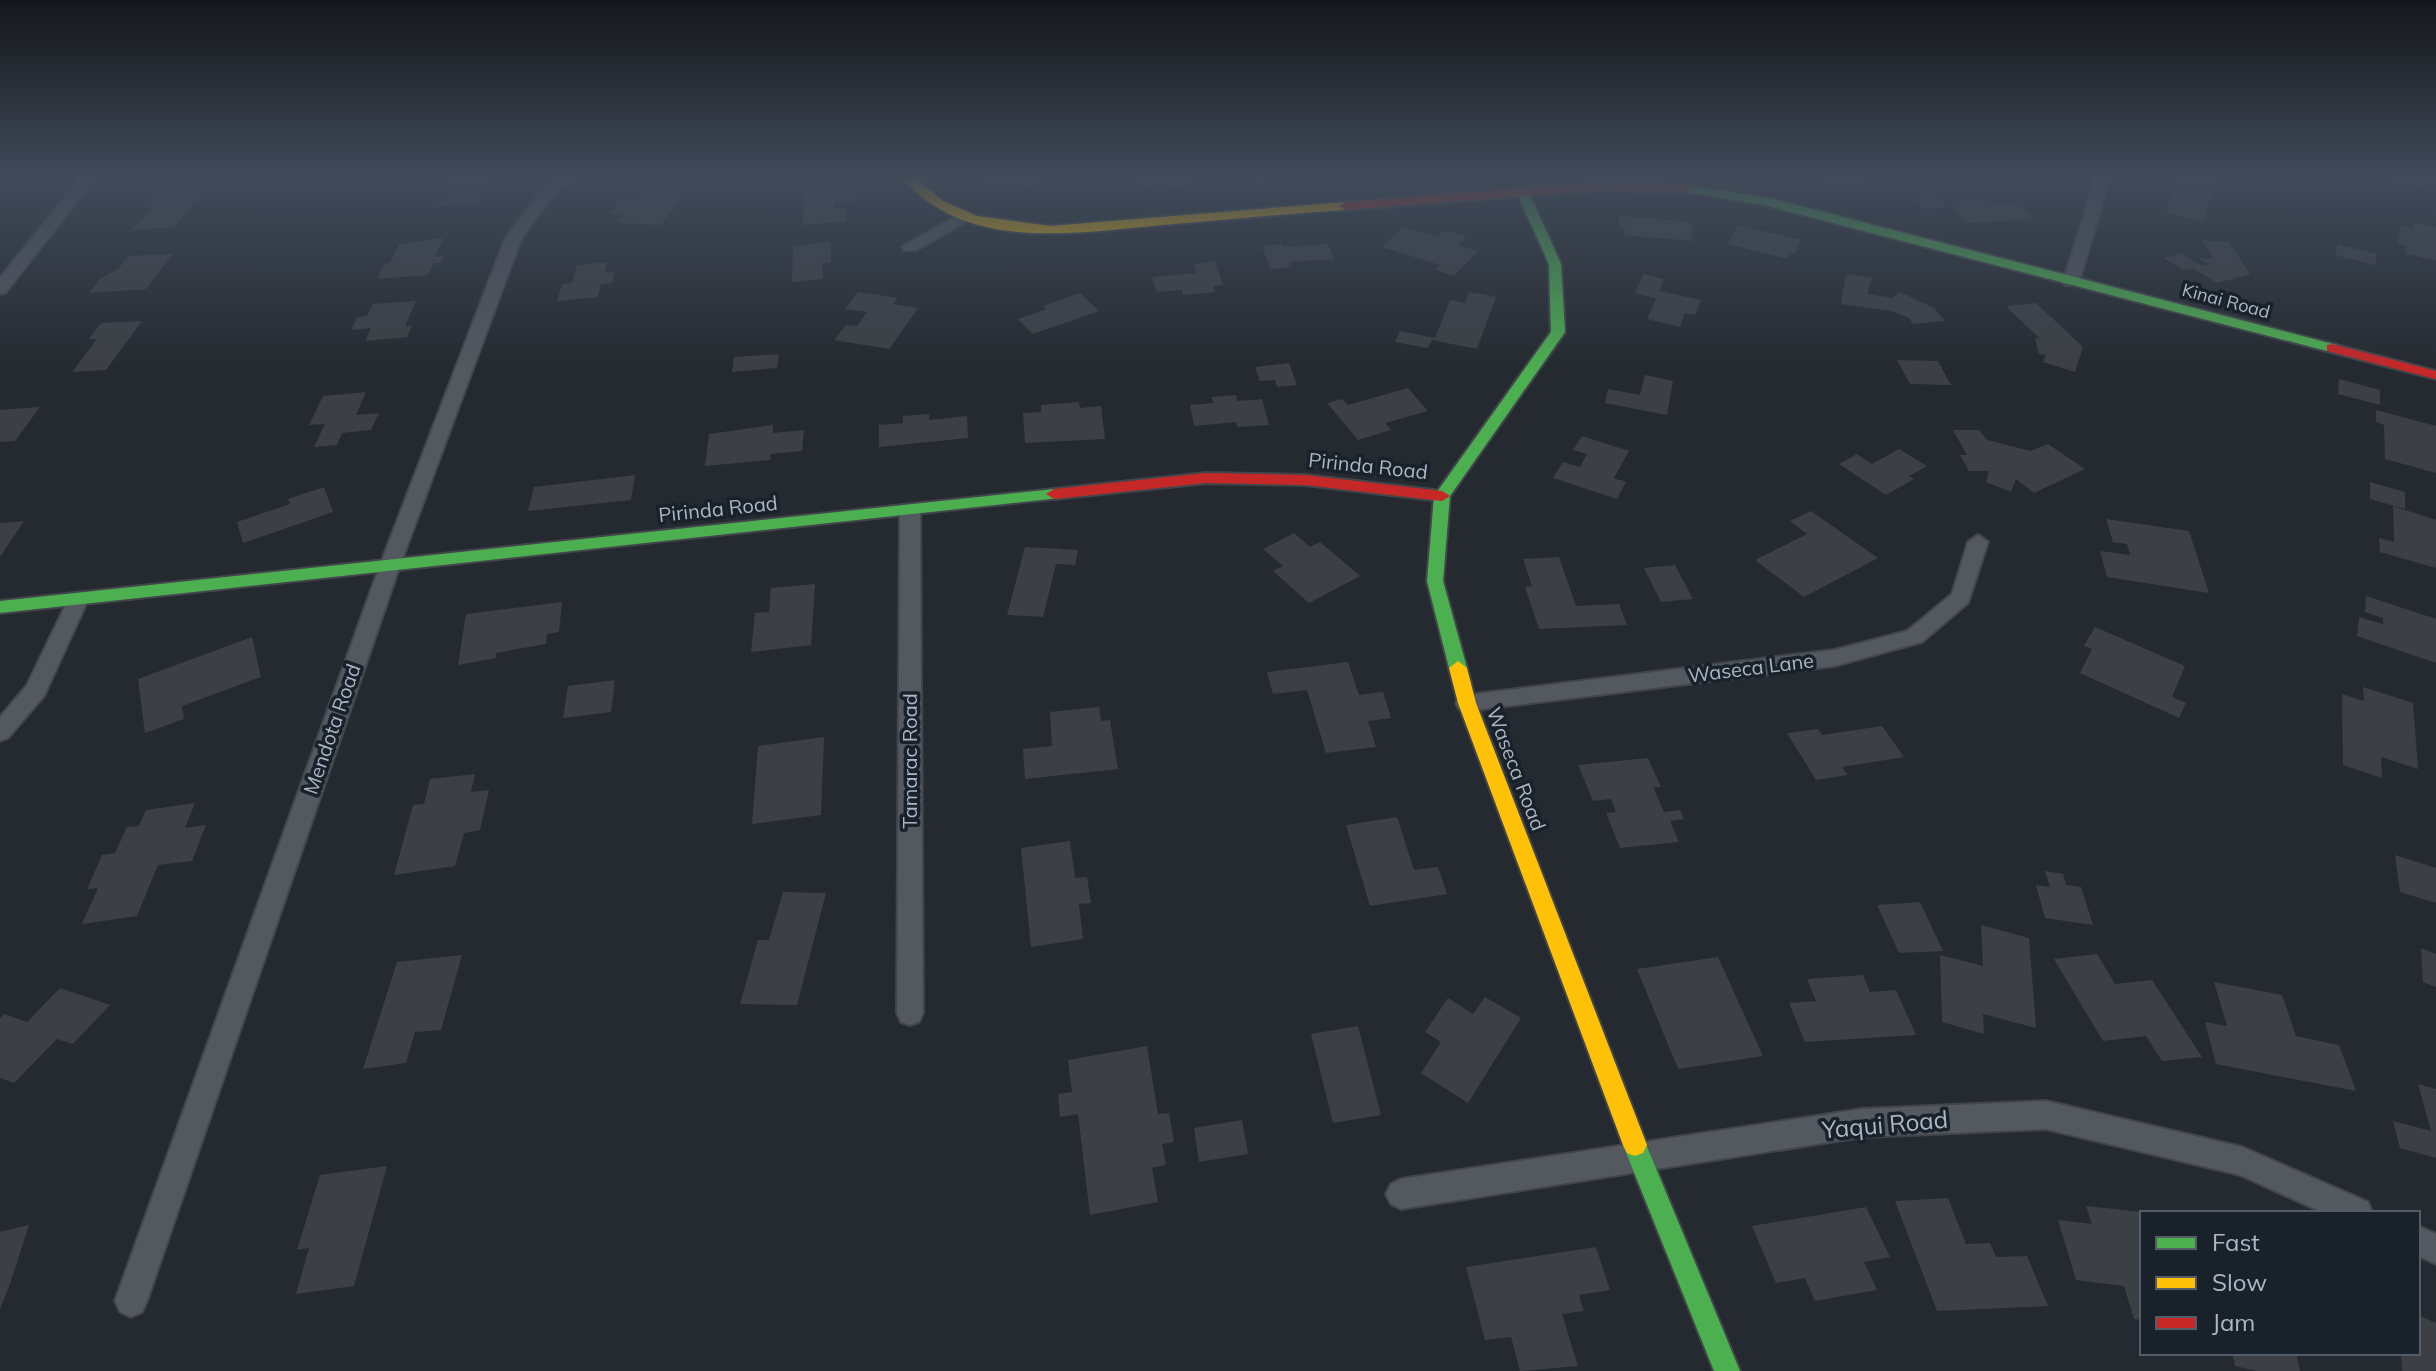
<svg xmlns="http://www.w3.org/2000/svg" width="2436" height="1371" viewBox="0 0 2436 1371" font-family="Mulish,sans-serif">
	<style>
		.building { fill: #3c4045 }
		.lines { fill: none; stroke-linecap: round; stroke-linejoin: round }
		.street-casing { stroke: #42464b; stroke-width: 4 }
		.fast-casing { stroke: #42464b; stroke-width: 4 }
		.slow-casing { stroke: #42464b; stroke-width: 4 }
		.jam-casing { stroke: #42464b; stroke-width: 4 }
		.street { fill: #54585f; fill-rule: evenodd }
		.fast { fill: #4caf50; fill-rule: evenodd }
		.slow { fill: #ffc107; fill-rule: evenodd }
		.jam { fill: #c62828; fill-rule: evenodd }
		.labels { text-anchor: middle; stroke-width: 7; stroke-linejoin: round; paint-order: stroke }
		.far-street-label { font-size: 18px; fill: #adb7c3; stroke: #19212a }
		.street-label { font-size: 20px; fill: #adb7c3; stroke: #19212a }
		.near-street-label { font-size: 24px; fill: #adb7c3; stroke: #19212a }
	</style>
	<rect width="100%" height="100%" fill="#252a30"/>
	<path class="building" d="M460 177H492L486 191 480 192 475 204 431 207 436 198 450 197 453 192 443 193 450 180Z
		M980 177H1040L1037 187 982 185Z
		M1133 177H1192L1195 185 1154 192 1153 189 1136 190Z
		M1250 177H1301V179L1252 183Z
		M1807 177H1863L1854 194 1826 187 1828 183Z
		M2179 177 2218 181 2203 222 2166 213Z
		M2390 177H2436V192L2389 181Z
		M855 189V201L834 202V209L846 208V221L803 225 804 193Z
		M204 191 175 227 132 230 154 207 143 208 153 194Z
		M642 191 684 193 661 225 616 223 623 215 609 214 620 200 636 201Z
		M1937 196 1947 207 1923 209 1912 197Z
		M1986 200 1991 205 2017 203 2033 219 1968 223 1949 202Z
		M1619 216 1691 222 1693 241 1625 235 1624 227H1619Z
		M2414 222 2436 227V261L2406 254 2407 246 2398 243 2401 225 2413 228Z
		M1738 225 1801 240 1795 254 1790 253 1787 259 1728 244Z
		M1403 227 1437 237 1445 230 1466 237 1458 245 1478 251 1454 276 1435 270 1440 265 1382 247Z
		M443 238 435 257 444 256 441 263H434L428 275 377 279 384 264 390 263 399 244Z
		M2202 240 2229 242 2250 274 2217 283 2193 268 2184 270 2164 258 2181 253 2202 266 2209 264 2198 258 2214 259Z
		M831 242V263H823V279L792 282 793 246Z
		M1282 244 1283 247 1328 244 1334 259 1290 262 1292 267 1270 269 1262 246Z
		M2338 244 2377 254 2375 265 2335 255Z
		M173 254 146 289 89 293 101 278 119 268 128 256Z
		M1215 261 1223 285 1213 286 1215 292 1183 295 1182 290 1157 292 1152 277 1196 273 1194 264Z
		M607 262 605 273 615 272 612 283 601 284 598 297 557 301 562 284 572 283 577 265Z
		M1643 274 1664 279 1659 291 1701 300 1695 315 1685 313 1680 327 1647 319 1656 298 1635 293Z
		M1846 274 1872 278 1867 294 1892 298 1900 292 1934 308 1945 321 1913 324 1909 318 1892 311 1841 304Z
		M858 292 898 298 893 304 918 308 889 349 834 340 846 325 857 326 867 312 845 309Z
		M1469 292 1496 297 1477 349 1432 340 1428 348 1395 342 1400 331 1435 338 1450 300 1465 303Z
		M1080 293 1099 311 1033 334 1018 319 1046 309 1043 306Z
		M416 301 405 326H412L407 337 365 341 371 328 351 330 357 317 367 316 373 304Z
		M2036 303 2083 347 2075 372 2043 362 2046 355 2039 354 2035 338 2040 339 2006 306Z
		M142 321 106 370 72 372 97 339H89L101 323Z
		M779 354 777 368 732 372 734 357Z
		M1897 360 1938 361 1951 385 1910 384Z
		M1289 363 1297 385 1277 387 1275 380 1260 381 1255 367Z
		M1645 375 1673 381 1667 415 1605 403 1608 389 1640 395Z
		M2339 379 2380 390V405L2338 394Z
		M1408 388 1428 411 1385 423 1391 430 1358 440 1327 403 1342 399 1348 405Z
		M366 392 356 415 379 413 371 430 342 433 337 445 314 447 325 424 309 425 323 396Z
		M1236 395 1237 401 1262 399 1269 425 1237 427 1236 422 1194 426 1190 405 1213 403 1212 397Z
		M1079 402 1080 408 1101 406 1105 439 1025 443 1023 413 1041 412V405Z
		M40 407 15 441 0 442V410Z
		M2376 410 2436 426V473L2385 459 2384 425 2376 422Z
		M929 414V420L967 416 968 438 879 447V425L903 423V416Z
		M773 425V433L804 430 802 451 771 454 770 460 705 466 709 434Z
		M1953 430H1979L1987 440 2030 451 2048 444 2085 469 2034 493 2016 479 2011 492 1986 482 1989 471H1969L1960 455H1967Z
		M1582 436 1629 451 1614 478 1626 482 1617 499 1553 478 1563 462 1580 467 1587 454 1573 450Z
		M1899 449 1927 466 1909 476 1914 479 1886 495 1839 464 1857 454 1872 464Z
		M635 475 631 500 528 511 534 487Z
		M2370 482 2405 492V509L2370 499Z
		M324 487 333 512 243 543 237 522 290 504 288 499Z
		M2393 506 2436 520V568L2380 552 2379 538 2394 542Z
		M1811 511 1878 558 1804 597 1755 560 1807 534 1790 521Z
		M2106 519 2189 531 2209 593 2107 577 2100 551 2130 555 2127 544 2113 542Z
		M24 521 0 557V523Z
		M1294 533 1310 547 1320 542 1360 576 1309 603 1273 571 1283 566 1263 549Z
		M1025 547 1078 550 1075 565 1056 564 1043 617 1007 615Z
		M1559 557 1576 606 1619 604 1627 625 1539 629 1525 587 1532 586 1523 559Z
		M1675 565 1693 599 1661 602 1644 568Z
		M815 584 811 645 751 652 755 613 769 612 771 588Z
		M2366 596 2436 619V663L2357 636 2359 617 2383 624V618L2365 612Z
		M562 602 559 632 547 634 546 644 496 653V658L458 665 466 614Z
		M2095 627 2185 666 2172 697 2186 703 2179 718 2080 673 2092 649 2084 646Z
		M252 637 261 677 182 706 184 719 145 733 138 679Z
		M1348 662 1359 695 1383 692 1391 718 1368 721 1376 747 1326 753 1307 690 1273 694 1267 672Z
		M615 680 611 712 563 718 568 686Z
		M2363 687 2413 703 2418 769 2381 757 2382 778 2343 765 2342 694 2364 701Z
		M1099 707 1101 721 1110 720 1118 769 1025 779 1023 749 1052 746 1050 712Z
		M1882 726 1904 757 1842 767 1848 775 1816 780 1787 733 1818 729 1822 735Z
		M824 737 821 815 752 824 758 746Z
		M1648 758 1661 787H1653L1664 812 1680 810 1684 819 1670 821 1679 842 1620 848 1606 813 1616 812 1611 799 1593 801 1578 765Z
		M475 774 471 792 489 790 480 830 464 833 455 866 394 875 413 805 424 804 430 779Z
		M195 803 185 828 206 825 192 861 158 865 137 916 82 924 98 888 87 889 102 855 115 853 127 827 139 826 146 810Z
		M1397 817 1414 870 1438 867 1447 894 1370 906 1346 825Z
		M1070 841 1075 878 1087 877 1091 903 1079 904 1083 939 1031 947 1021 848Z
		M2395 855 2436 868V903L2400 892Z
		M2045 871 2063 874 2066 885 2081 887 2093 925 2045 918 2036 885 2050 887Z
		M783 892 826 893 797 1005 740 1004 758 940H769Z
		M1920 902 1943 951 1899 953 1877 905Z
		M1981 925 2029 938 2036 1028 1983 1014 1984 1034 1942 1022 1940 955 1983 966Z
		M2421 948 2436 954V987L2423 982Z
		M2097 954 2115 984 2152 980 2202 1057 2162 1061 2146 1036 2103 1041 2054 959Z
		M462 955 441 1030 415 1032 406 1063 363 1069 397 962Z
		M1718 957 1763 1056 1678 1069 1637 969Z
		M1863 975 1870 992 1896 990 1916 1035 1805 1042 1789 1003 1816 1001 1807 979Z
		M2214 982 2282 995 2296 1036 2339 1045 2356 1091 2216 1064 2205 1022 2227 1026Z
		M60 988 110 1005 73 1044 57 1039 14 1083 0 1078V1019L4 1014 27 1022Z
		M1485 997 1521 1018 1468 1103 1421 1073 1441 1042 1425 1032 1448 998 1473 1014Z
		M1358 1026 1381 1115 1333 1123 1311 1034Z
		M1147 1046 1158 1114 1169 1113 1174 1142 1162 1144 1166 1165 1152 1168 1158 1202 1090 1215 1078 1114 1060 1117 1058 1094 1072 1092 1068 1060Z
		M2418 1084 2436 1089V1158L2400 1148 2393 1121 2431 1131Z
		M1242 1120 1248 1154 1199 1162 1194 1128Z
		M387 1166 354 1286 296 1294 309 1248 297 1250 320 1175Z
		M1948 1198 1966 1244 1990 1243 1996 1257 2027 1256 2048 1306 1937 1311 1895 1201Z
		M2086 1206 2142 1212V1320L2134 1319 2124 1286 2076 1280 2058 1220 2092 1224Z
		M1866 1207 1890 1257 1864 1262 1877 1290 1815 1301 1805 1278 1776 1283 1752 1226Z
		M29 1225 10 1284 0 1309V1232Z
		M1596 1247 1610 1290 1579 1295 1584 1311 1562 1314 1578 1366 1520 1371 1511 1337 1485 1340 1466 1267Z
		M2418 1315 2436 1323V1371H2402L2401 1353H2418Z
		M2232 1353H2296L2300 1371H2257L2235 1366Z"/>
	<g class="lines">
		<g class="street-casing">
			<path id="street" d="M81 177H96L6 292 0 294V278Z
				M559 177H575L550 198 521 239 399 568 147 1301 142 1312 131 1317 120 1312 115 1301 379 568 505 239 540 192Z
				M2096 177H2110L2079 282 2077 285H2065L2063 282Z
				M962 213 970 218 967 221 916 250H904L902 247Z
				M910 504 920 510 923 1013 919 1022 910 1025 901 1022 897 1013 900 510Z
				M1978 535 1988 542 1968 603 1922 642 1834 666 1467 711 1459 709 1456 703 1459 697 1467 695 1834 650 1907 631 1952 594 1968 542Z
				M78 593 85 595 88 600 44 696 8 738 0 741V717L27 685 68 600 71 595Z
				M2046 1101 2242 1147 2368 1202 2372 1213H2324L2240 1175 2046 1129 1862 1137 1401 1209 1391 1204 1386 1194 1391 1184 1401 1179 1862 1109Z
				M2418 1226 2436 1234V1264L2418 1256Z"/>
		</g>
		<g class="fast-casing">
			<path id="fast" d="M1684 184 1769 198 2337 345 2339 348 2337 351H2327L1764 205 1680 191 1678 188Z
				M1519 190 1529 193 1561 264 1565 332 1450 496 1443 581 1467 668 1458 675 1449 668 1427 581 1434 496 1551 332 1549 264 1517 193Z
				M1054 489 1060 490 1062 494 1060 498 0 613V601Z
				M1635 1134 1643 1137 1740 1371H1714L1623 1145 1627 1137Z"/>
		</g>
		<g class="slow-casing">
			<path id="slow" d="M902 177H915L943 201 977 216 1050 226 1345 202 1351 206 1345 210C1288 214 1231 219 1174 224 1085 231 967 256 902 177Z
				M1458 661 1467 668 1476 703 1647 1145 1643 1153 1635 1156 1627 1153 1623 1145 1458 703 1449 668Z"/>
		</g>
		<g class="jam-casing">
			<path id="jam" d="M1601 182 1684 184 1690 188 1684 192 1601 190 1345 210 1339 206 1345 202Z
				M2332 344 2436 371V379L2327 351V345Z
				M1206 473 1305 475 1442 491 1450 496 1442 501 1305 485 1206 483 1054 499 1046 494 1054 489Z"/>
		</g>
		<use href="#street" class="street"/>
		<use href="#fast" class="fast"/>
		<use href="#slow" class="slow"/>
		<use href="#jam" class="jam"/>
	</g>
	<linearGradient id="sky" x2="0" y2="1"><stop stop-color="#14171a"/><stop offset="0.48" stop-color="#404a59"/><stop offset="1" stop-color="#404a59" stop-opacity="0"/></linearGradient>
	<rect width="2436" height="369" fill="url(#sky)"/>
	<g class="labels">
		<g class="far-street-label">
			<text transform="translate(2226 301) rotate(15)" y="6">Kinai Road</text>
		</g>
		<g class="street-label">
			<text transform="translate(1368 466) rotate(6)" y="7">Pirinda Road</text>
			<text transform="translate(718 509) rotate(-6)" y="7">Pirinda Road</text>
			<text transform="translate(1751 668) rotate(-7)" y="7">Waseca Lane</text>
			<text transform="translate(332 729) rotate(-71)" y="7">Mendota Road</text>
			<text transform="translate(910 761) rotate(-90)" y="7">Tamarac Road</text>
			<text transform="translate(1516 769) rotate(69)" y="7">Waseca Road</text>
		</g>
		<g class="near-street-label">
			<text transform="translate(1885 1125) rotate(-5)" y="8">Yaqui Road</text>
		</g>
	</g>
	<rect x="2140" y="1211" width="280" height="144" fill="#19212a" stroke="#545d67" stroke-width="2"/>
	<rect x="2156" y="1237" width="40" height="12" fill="#4caf50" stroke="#545d67" stroke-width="2"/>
	<text x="2212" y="1251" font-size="24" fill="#adb7c3">Fast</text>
	<rect x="2156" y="1277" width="40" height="12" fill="#ffc107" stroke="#545d67" stroke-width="2"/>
	<text x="2212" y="1291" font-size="24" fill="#adb7c3">Slow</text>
	<rect x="2156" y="1317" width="40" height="12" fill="#c62828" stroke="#545d67" stroke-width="2"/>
	<text x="2212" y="1331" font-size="24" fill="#adb7c3">Jam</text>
</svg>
